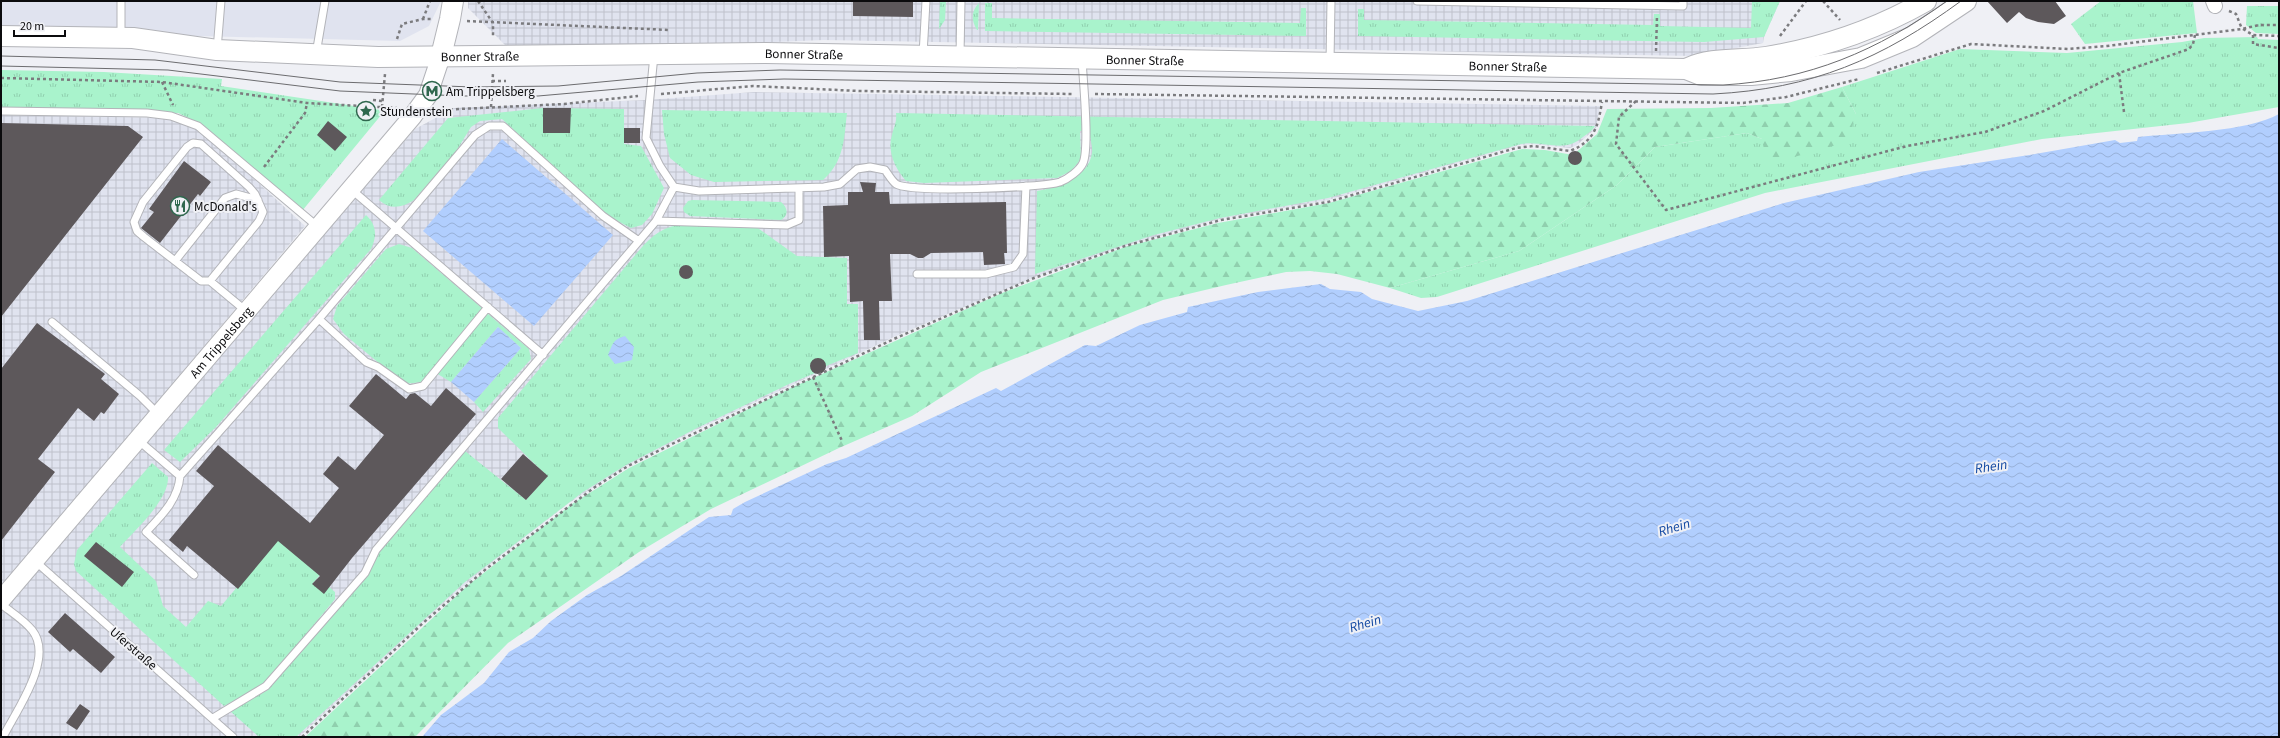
<svg xmlns="http://www.w3.org/2000/svg" width="2280" height="738" viewBox="0 0 2280 738" font-family="'Source Sans 3',sans-serif">
	<style>
		.built { fill: #e0e3ef }
		.industrial { fill: url(#industrial-grid) }
		.grass { fill: url(#grass-tufts) }
		.forest { fill: url(#forest-firs) }
		.water { fill: url(#water-waves) }
		.building { fill: #5d585b }
		.lines { fill: none; stroke-linecap: round; stroke-linejoin: round }
		.service-casing { stroke: #b3b4b9; stroke-width: 9 }
		.minor-casing { stroke: #b3b4b9; stroke-width: 16 }
		.tertiary-casing { stroke: #b3b4b9; stroke-width: 20 }
		.secondary-casing { stroke: #b3b4b9; stroke-width: 22 }
		.path { stroke: #7b7b7e; stroke-width: 2.5; stroke-dasharray: 3 3; stroke-linecap: butt }
		.service { stroke: #fff; stroke-width: 7 }
		.minor { stroke: #fff; stroke-width: 14 }
		.tertiary { stroke: #fff; stroke-width: 18 }
		.secondary { stroke: #fff; stroke-width: 20 }
		.tram { stroke: #6c6c6f; stroke-width: 1 }
		.labels { text-anchor: middle; stroke-width: 4; stroke-linejoin: round; paint-order: stroke }
		.street-label { font-size: 13px; fill: #0b0b0d; stroke: #eff0f5 }
		.poi-label { font-size: 13px; fill: #0b0b0d; stroke: #eff0f5; text-anchor: start }
		.water-label { font-size: 14px; font-style: italic; fill: #1349a2; stroke: #eff0f5 }
	</style>
	<defs>
		<pattern id="industrial-grid" width="8" height="8" patternUnits="userSpaceOnUse"><rect width="8" height="8" fill="#e0e3ef"/><path d="M0 4h8M4 0v8" fill="none" stroke="#bfc1cc"/></pattern>
		<pattern id="grass-tufts" width="24" height="20" patternUnits="userSpaceOnUse"><rect width="24" height="20" fill="#a9f3cc"/><path d="M3 7l-1-3M5 7V3M7 7l1-3M15 17l-1-3M17 17v-4M19 17l1-3" fill="none" stroke="#90cfae"/></pattern>
		<pattern id="forest-firs" width="22" height="20" patternUnits="userSpaceOnUse"><rect width="22" height="20" fill="#a9f3cc"/><path d="M5 1l3.5 6h-7zM16 11l3.5 6h-7z" fill="#90cfae"/></pattern>
		<pattern id="water-waves" width="16" height="10" patternUnits="userSpaceOnUse"><rect width="16" height="10" fill="#b1cefe"/><path d="M0 5q4-4 8 0t8 0" fill="none" stroke="#97b0d8"/></pattern>
	</defs>
	<rect width="100%" height="100%" fill="#eff0f5"/>
	<path class="built" d="M1 1H441L429 26 400 41 1 31Z"/>
	<path class="industrial" d="M468 1H1780L1764 37 1763 43 1693 56 824 40 513 53 468 8Z
		M754 92 1600 106 1596 128 1577 145 1570 148 1532 144 1520 145 1328 200 1219 219 1124 246 1037 276 896 336 696 430 626 466 569 503 481 571 439 607 299 737H1V611L415 129 454 108 646 100Z
		M1 115 172 118 199 128 305 226 1 588Z"/>
	<path class="grass" d="M940 1H946L945 20 939 29Z
		M1752 1H1780L1764 37 1704 42 1358 36V9H1364V20L1653 25 1654 14H1660V26L1751 28Z
		M2101 1H2193L2197 33 2085 44 2071 24Z
		M979 3 978 30H977C971 20 971 11 979 3Z
		M985 3H992V18L1300 23 1301 8H1306V36L985 31Z
		M2247 6H2279V34L2256 33 2246 25Z
		M2257 37 2258 39 2279 40V107L2188 123 2042 139 1765 193 1437 297 1421 298 1390 288 1519 251 1617 185 1655 147 1747 133 1762 139 1856 114 1842 87 1960 49 2067 53 2182 42 2204 38Z
		M1 70 104 72 222 79 221 86 381 110 382 114 302 211 199 123 178 113 1 109Z
		M543 108 624 109V144L641 146 664 188 652 214 642 225 631 228 604 214 502 119 480 121 471 127 455 153 414 200C402 208 390 210 379 200L448 118Z
		M662 110 847 113C844 139 844 162 823 180L714 182 691 175 670 158 664 134Z
		M896 113 1595 126C1592 131 1587 134 1583 137 1563 154 1546 140 1521 144L1328 198 1220 218 1154 235 1035 274 1037 191C1056 188 1089 177 1092 153 1093 147 1090 138 1089 131H1080L1081 159 1071 171 1057 178 924 183 906 181C895 168 887 152 892 135 894 126 897 122 896 113Z
		M692 200 781 202C788 208 789 215 781 220L690 216 684 212 683 208 688 201Z
		M366 215C377 225 377 237 371 249L216 427 180 462 164 450Z
		M690 223 755 226 797 256 847 258V304H858V353L826 366 822 373H815L789 384 697 428 626 465 583 492 465 582 296 737H259L230 711 268 690 366 573 380 549 465 451 526 500 547 476 498 428V418L642 247C658 230 667 226 690 223Z
		M399 244 412 248 483 309 422 382 404 384 344 334 333 319 337 306 386 249Z
		M487 313 529 349 531 359 483 412 474 402 521 348 498 327 451 382 436 373Z
		M152 463 168 477C169 500 135 530 120 547L156 581 163 606 186 627 208 601 221 606 278 539 320 575 313 583 329 587 335 592V599L265 684 224 706 76 571 74 564 77 550Z"/>
	<path class="forest" d="M1842 87 1856 114 1847 142 1780 161 1766 160 1762 139 1747 133 1655 147 1617 185 1519 251 1390 288 1337 274 1310 271 1286 272 1226 285 1163 300 981 372 912 416 839 448 711 509 639 552 508 643 415 737H305L467 586 572 504 629 468 793 387 1002 293 1125 247 1218 223 1329 203 1522 149 1545 150 1573 155 1597 134 1607 109 1711 108 1788 103Z"/>
	<path class="water" d="M2279 114V737H422L441 715 484 683 509 652 533 638 551 621 587 595 621 576 709 517 731 515 733 509 745 502 827 464 846 458 996 388 1001 391 1085 345 1096 346 1140 325 1187 312 1188 307 1258 292 1321 284 1330 289 1361 292 1372 299 1418 311 1467 301 1784 203 1919 172 2035 154 2115 140 2120 143 2137 141 2138 137C2177 133 2246 132 2279 114Z
		M502 139 613 235 534 326 423 231Z
		M498 327 521 348 474 402 451 382Z
		M625 336 634 347 632 360 615 364 608 355C613 344 612 340 625 336Z"/>
	<path class="building" d="M853 1H913V17L853 16Z
		M1987 1H2055L2066 16 2054 24 2038 22 2026 18 2019 12 2007 23Z
		M543 108H571L570 133H543Z
		M328 121 347 137 335 151 317 135Z
		M1 123 128 126 143 137 1 317Z
		M624 128H640V143H624Z
		M1568 158a7 7 0 1 1 14 0a7 7 0 1 1-14 0Z
		M184 161 211 182 200 196 198 194 160 243 141 228 154 212 149 209Z
		M860 182 876 183 875 192H889L890 204 1006 202 1007 253H1004L1005 264 984 265 983 252 931 253 923 258H918L910 254H890L892 301H879L880 340H864L863 301 850 302 849 256 824 257 823 206 848 205V192H863Z
		M679 272a7 7 0 1 1 14 0a7 7 0 1 1-14 0Z
		M37 323 105 374 101 379 119 394 104 414 101 412 94 421 78 408 38 459 55 472 1 541V369Z
		M810 366a8 8 0 1 1 16 0a8 8 0 1 1-16 0Z
		M376 374 406 399 410 394 415 393 431 406 446 388 476 414 352 558 324 594 312 584 320 576 278 541 238 589 187 546 183 552 169 540 214 486 196 471 218 445 310 523 339 488 323 474 338 456 355 470 384 435 349 406Z
		M523 454 548 476 526 500 501 479Z
		M96 542 134 572 122 587 84 556Z
		M65 613 115 657 101 673 73 649 70 652 48 632Z
		M80 704 90 711 77 730 66 723Z"/>
	<g class="lines">
		<g class="service-casing">
			<path id="service" d="M1417 1 1683 6V1
				M121 37V1
				M217 50 221 1
				M316 54 325 1
				M654 55 646 138 660 166 674 187 699 191 824 187 840 184 857 169 870 167 885 170C888 174 892 181 896 184 910 193 1042 188 1060 182 1068 179 1080 170 1083 163 1090 147 1083 80 1082 59
				M923 55 926 1
				M960 55 961 1
				M1330 62 1331 1
				M1 111 147 113 171 116 198 126 318 227
				M352 190 543 355
				M656 221 787 225 799 220V189
				M175 261 225 198 236 194 258 200
				M917 274H986L1014 267 1023 254 1026 186
				M210 281 259 221 263 212 255 194 249 187 201 144 193 143 187 147 143 202 134 222 137 231 144 237 201 281H210L246 311
				M319 319 366 362 378 367 409 389 423 386 488 307
				M52 322 140 396 159 415
				M138 440 180 476
				M35 561 233 737
				M194 575 146 532C162 515 178 500 180 476L319 319 475 135 489 126H503L603 216 639 241
				M1 604C11 612 24 620 32 630 55 658 16 711 3 737
				M213 718 266 686 365 573 376 550 656 221 674 187"/>
		</g>
		<g class="minor-casing">
			<path id="minor" d="M2213 1 2215 6"/>
		</g>
		<g class="tertiary-casing">
			<g id="tertiary">
				<path id="s1" d="M1 600 412 117 428 95 441 56"/>
			</g>
		</g>
		<g class="secondary-casing">
			<g id="secondary">
				<path id="s2" d="M1 36 133 38 217 50 378 57 766 53 1686 69 1701 75H1751L1791 71 1861 58 1912 37 1966 1"/>
				<path d="M441 56 450 19 453 1"/>
				<path d="M1688 68C1712 57 1740 61 1766 57 1821 48 1877 29 1926 1"/>
			</g>
		</g>
		<path class="path" d="M478 1 493 23V38
			M1823 1 1840 20
			M2229 11 2236 14 2242 29
			M423 19 430 1
			M467 21 670 30
			M2243 29 2253 35 2279 36
			M2253 35V44L2279 48
			M1780 36 1806 1
			M397 39 402 24 423 19H432
			M1656 51 1657 16
			M1877 73 1971 44 2068 49 2107 46 2242 29 2259 25H2279
			M1 78 162 82 307 103 397 108
			M492 81H506
			M162 82 173 105
			M661 94 753 86 859 91 1074 94
			M1095 94 1743 103 1786 97 1859 79
			M373 100 382 101
			M1636 101 1619 117 1616 144 1666 210 1907 146 1985 132 2044 111 2119 73
			M382 107 385 74
			M491 107 493 73
			M438 110 564 104 638 96
			M2124 112 2119 73 2189 49 2193 44 2195 35
			M264 167 305 113 307 103
			M813 377 842 441
			M302 737 423 623 486 569 595 487 628 466 674 443 896 338 1034 278 1125 246 1221 220 1328 202 1516 148 1533 146 1570 151C1595 141 1598 126 1602 102"/>
		<use href="#service" class="service"/>
		<use href="#minor" class="minor"/>
		<use href="#tertiary" class="tertiary"/>
		<use href="#secondary" class="secondary"/>
		<path class="tram" d="M1 56 155 60 340 82 472 87 558 86 697 73 780 70 1723 85C1809 80 1877 51 1947 1
			M1 66 168 70 340 91 463 96H538L698 82 784 79 1713 94C1812 89 1882 59 1961 1"/>
	</g>
	<defs>
		<g id="metro-ring" transform="scale(1)"><circle r="9.5" fill="#eff0f5" stroke="#2f674e" stroke-width="1.5"/><path d="M-5.5 5V-5H-3L0 0L3-5H5.5V5H3V-.5L0 4L-3-.5V5Z" fill="#2f674e"/></g>
		<g id="sight-ring" transform="scale(1)"><circle r="9.5" fill="#eff0f5" stroke="#2f674e" stroke-width="1.5"/><path d="M0-6L1.8-2.2L6-1.7L2.9 1.2L3.7 5.4L0 3.3L-3.7 5.4L-2.9 1.2L-6-1.7L-1.8-2.2Z" fill="#2f674e"/></g>
		<g id="restaurant-ring" transform="scale(1)"><circle r="9.5" fill="#eff0f5" stroke="#2f674e" stroke-width="1.5"/><path d="M-5-6h1v4h1v-4h1v4h1v-4h1v5L-1.5 .5V6h-2V.5L-5-1ZM5-6V6H3V1.5H1.5Q1.5-4 5-6Z" fill="#2f674e"/></g>
	</defs>
	<g fill-rule="evenodd">
		<use href="#metro-ring" x="432" y="91"/>
		<use href="#sight-ring" x="366" y="111"/>
		<use href="#restaurant-ring" x="180" y="206"/>
	</g>
	<g class="labels">
		<g class="street-label">
			<text dy="5" stroke="none"><textPath href="#s2" startOffset="804">Bonner Straße</textPath></text>
			<text dy="5" stroke="none"><textPath href="#s2" startOffset="480">Bonner Straße</textPath></text>
			<text dy="5" stroke="none"><textPath href="#s2" startOffset="1145">Bonner Straße</textPath></text>
			<text dy="5" stroke="none"><textPath href="#s2" startOffset="1508">Bonner Straße</textPath></text>
			<text dy="5" stroke="none"><textPath href="#s1" startOffset="339">Am Trippelsberg</textPath></text>
			<text transform="translate(134 648) rotate(41)" y="5">Uferstraße</text>
		</g>
		<g class="poi-label">
			<text x="446" y="96">Am Trippelsberg</text>
			<text x="380" y="116">Stundenstein</text>
			<text x="194" y="211">McDonald's</text>
		</g>
		<g class="water-label">
			<text transform="translate(1991 466) rotate(-8)" y="5">Rhein</text>
			<text transform="translate(1674 527) rotate(-17)" y="5">Rhein</text>
			<text transform="translate(1365 623) rotate(-17)" y="5">Rhein</text>
		</g>
	</g>
	<rect width="2280" height="738" fill="none" stroke="#0b0b0d" stroke-width="4"/>
	<path d="M14 30v6h51v-6" fill="none" stroke="#0b0b0d" stroke-width="2"/>
	<text x="20" y="30" font-size="12" fill="#0b0b0d" stroke="#eff0f5" stroke-width="3" paint-order="stroke">20 m</text>
</svg>
